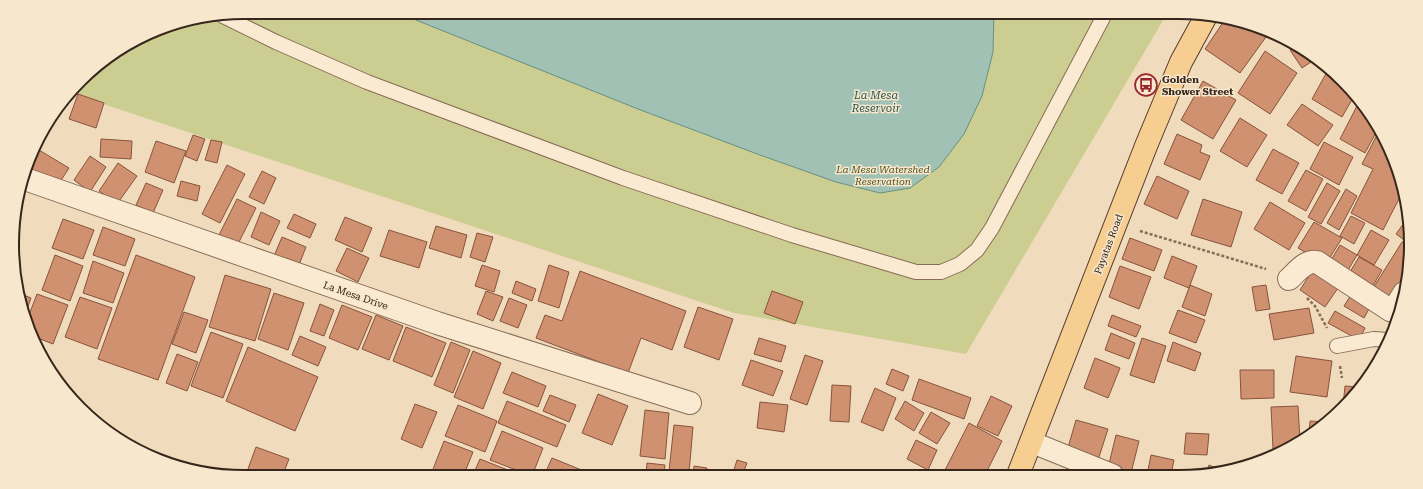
<svg xmlns="http://www.w3.org/2000/svg" width="1423" height="489" viewBox="0 0 1423 489" font-family="'Roboto Serif',serif">
	<style>
		.green { fill: #ccce91 }
		.water { fill: #a1c1b5; stroke: #688f82 }
		.building { fill: #d09171; stroke: #88533b }
		.lines { fill: none; stroke-linecap: round; stroke-linejoin: round }
		.service-casing { stroke: #886c56; stroke-width: 16 }
		.pedestrian-casing { stroke: #886c56; stroke-width: 23 }
		.minor-casing { stroke: #886c56; stroke-width: 24 }
		.primary-casing { stroke: #553b2b; stroke-width: 24 }
		.path { stroke: #886c56; stroke-width: 2.5; stroke-dasharray: 3 2; stroke-linecap: butt }
		.service { stroke: #faead1; stroke-width: 14 }
		.pedestrian { stroke: #faead1; stroke-width: 21 }
		.minor { stroke: #faead1; stroke-width: 22 }
		.primary { stroke: #f6ce92; stroke-width: 22 }
		.labels { text-anchor: middle; stroke-width: 3; stroke-linejoin: round; paint-order: stroke }
		.poi-label { font-size: 10px; font-weight: bold; fill: #37261b; stroke: #f7e7cd; text-anchor: start }
		.park-label { font-size: 10px; font-style: italic; fill: #4c5421; stroke: #f7e7cd }
		.street-label { font-size: 10px; fill: #37261b; stroke: #f7e7cd }
		.water-label { font-size: 11px; font-style: italic; fill: #2a5751; stroke: #f7e7cd }
		.rim { fill: none; stroke: #37261b; stroke-width: 2 }
	</style>
	<rect width="100%" height="100%" fill="#f0dcbd"/>
	<path class="green" d="M245 12H1168L966 354 734 313 73 94 91 70 156 30Z"/>
	<path class="water" d="M396 12H994L993 52 982 96 964 134 939 167 910 188 880 193 836 182 760 155 638 109Z"/>
	<path class="building" d="M1226 18 1238 20 1266 37 1240 73 1205 49Z
		M1294 47 1317 58 1302 68 1290 50Z
		M1265 51 1297 73 1270 114 1238 93Z
		M1328 70 1353 98 1342 117 1312 99Z
		M1203 81 1236 100 1213 139 1181 120Z
		M78 94 104 103 96 128 69 119Z
		M1302 104 1333 125 1318 146 1287 125Z
		M1358 104 1379 127 1365 153 1340 139Z
		M1240 118 1267 135 1247 167 1220 151Z
		M1380 129 1402 193 1383 230 1351 213 1373 169 1362 164Z
		M1177 134 1202 145 1200 152 1210 156 1200 180 1164 164Z
		M193 135 205 139 197 161 185 156Z
		M101 139 132 141 131 159 100 157Z
		M211 140 222 142 217 163 205 160Z
		M156 141 186 151 174 183 145 172Z
		M1324 142 1353 157 1339 185 1310 169Z
		M34 147 69 168 58 185 28 167Z
		M1273 149 1299 163 1282 194 1256 180Z
		M90 156 106 167 90 192 74 180Z
		M118 163 137 176 117 204 99 191Z
		M227 165 245 174 220 223 202 214Z
		M1306 170 1323 179 1306 211 1288 201Z
		M262 171 276 178 264 204 249 197Z
		M1157 176 1189 191 1177 219 1144 204Z
		M181 181 200 186 197 201 177 196Z
		M146 183 163 190 153 213 136 205Z
		M1327 183 1340 191 1321 224 1308 217Z
		M1346 189 1357 196 1339 230 1327 223Z
		M237 199 256 208 237 246 218 237Z
		M1203 199 1242 212 1231 247 1191 235Z
		M1270 202 1305 223 1289 250 1254 229Z
		M261 212 280 221 269 245 251 237Z
		M294 214 316 224 310 238 287 228Z
		M1351 216 1365 223 1354 244 1340 236Z
		M1409 216 1407 242 1396 234Z
		M345 217 372 228 362 252 335 240Z
		M63 219 94 230 83 259 52 248Z
		M1314 222 1342 238 1326 264 1298 248Z
		M436 226 467 235 461 258 429 248Z
		M103 227 135 239 125 266 93 255Z
		M389 230 427 242 419 268 380 256Z
		M1371 230 1389 240 1374 265 1357 255Z
		M477 233 493 237 485 262 470 257Z
		M282 237 306 247 297 270 272 261Z
		M1130 238 1162 250 1154 271 1122 259Z
		M1402 242 1407 245 1404 285 1391 306 1370 293Z
		M1340 245 1357 255 1344 277 1327 267Z
		M347 248 369 258 358 282 336 271Z
		M55 255 83 266 70 301 42 290Z
		M136 255 195 277 158 380 98 359Z
		M1172 256 1197 266 1189 288 1164 278Z
		M1359 257 1382 270 1370 291 1347 277Z
		M93 261 124 273 113 303 83 293Z
		M482 265 500 271 494 292 475 286Z
		M549 265 569 272 559 308 538 301Z
		M1120 266 1151 277 1139 309 1109 297Z
		M1314 268 1340 285 1325 307 1300 290Z
		M580 271 686 311 672 350 641 338 628 373 536 338 545 315 562 321Z
		M225 275 271 289 255 341 209 327Z
		M516 281 536 289 532 301 512 293Z
		M1190 285 1212 294 1205 316 1182 307Z
		M1266 285 1270 309 1256 311 1252 287Z
		M486 291 503 297 493 321 477 314Z
		M772 291 803 302 795 324 764 313Z
		M19 293 31 298 25 315 20 304Z
		M274 293 304 303 288 350 258 339Z
		M37 294 68 305 53 344 35 337 27 320Z
		M1351 295 1370 307 1364 318 1344 306Z
		M80 297 112 308 97 349 65 337Z
		M509 298 527 305 518 328 500 321Z
		M320 304 334 310 324 336 310 331Z
		M342 305 372 317 358 350 329 338Z
		M698 307 733 319 719 360 684 347Z
		M1309 308 1314 333 1274 340 1269 314Z
		M1178 310 1205 320 1196 343 1169 333Z
		M1335 311 1365 328 1359 340 1328 323Z
		M184 312 208 320 196 353 172 344Z
		M376 315 403 326 389 360 362 349Z
		M1112 315 1141 326 1136 337 1108 326Z
		M406 327 446 343 432 377 393 361Z
		M211 332 243 344 223 398 191 386Z
		M1111 333 1135 343 1129 359 1105 350Z
		M300 336 326 347 318 366 292 355Z
		M759 338 786 346 781 362 754 354Z
		M1142 338 1166 346 1154 383 1130 375Z
		M451 342 470 350 453 393 434 385Z
		M1173 342 1201 353 1195 371 1167 361Z
		M248 347 318 377 295 431 226 401Z
		M473 351 501 363 483 409 454 397Z
		M177 354 198 362 187 391 166 383Z
		M805 355 823 361 807 405 790 399Z
		M1296 356 1332 361 1327 397 1290 392Z
		M1095 358 1120 368 1108 398 1084 388Z
		M751 360 783 371 773 396 742 385Z
		M892 369 909 376 903 391 886 384Z
		M1240 370H1274V398L1241 399Z
		M512 372 546 386 538 407 503 393Z
		M919 379 971 398 964 419 912 400Z
		M832 385 851 386 849 422 830 421Z
		M1345 386 1358 387 1343 406Z
		M875 388 896 398 883 431 861 422Z
		M598 394 628 406 612 445 582 433Z
		M550 395 576 405 569 422 543 411Z
		M991 396 1012 406 998 436 977 426Z
		M507 401 566 425 557 447 498 423Z
		M905 401 924 413 914 431 895 419Z
		M760 402 788 405 784 432 757 428Z
		M415 404 437 412 422 448 401 439Z
		M458 405 497 421 485 452 445 436Z
		M1298 406 1300 440 1288 448 1273 449 1271 407Z
		M645 410 669 413 665 459 640 456Z
		M931 412 950 423 937 444 919 433Z
		M1076 420 1108 429 1098 460 1067 451Z
		M1310 421 1327 422 1309 434Z
		M969 423 1002 441 985 475 946 476 943 474Z
		M674 425 693 427 689 473 669 471Z
		M502 431 543 448 532 476 490 460Z
		M1186 433 1209 434 1207 455 1184 454Z
		M1116 435 1139 441 1131 473 1108 468Z
		M916 440 937 450 928 470 907 459Z
		M444 441 473 452 463 477H430Z
		M256 447 289 459 282 477H245Z
		M1151 455 1174 460 1171 475H1147Z
		M552 458 584 471 583 476H544Z
		M480 459 523 476 472 477Z
		M737 460 747 463 742 476H732Z
		M647 463 665 465 664 476H646Z
		M1209 465 1223 471 1206 475Z
		M694 466 707 468 706 476H693Z
		M588 471 601 476H586Z"/>
	<g class="lines">
		<g class="service-casing">
			<path id="service" d="M223 16 276 42 367 82 623 178 792 235 916 272H941L960 264 977 250 992 228 1106 12
				M1337 346 1374 339 1388 340"/>
		</g>
		<g class="pedestrian-casing">
			<path id="pedestrian" d="M1031 442 1113 475"/>
		</g>
		<g class="minor-casing">
			<path id="minor" d="M25 179 437 323 690 403
				M1289 279C1297 272 1305 260 1317 262L1390 310 1393 311 1404 293"/>
		</g>
		<g class="primary-casing">
			<path id="primary" d="M1018 475 1146 146 1181 62 1206 16"/>
		</g>
		<path class="path" d="M1140 231 1266 269
			M1307 298 1315 306 1327 328
			M1340 366 1342 378"/>
		<use href="#service" class="service"/>
		<use href="#pedestrian" class="pedestrian"/>
		<use href="#minor" class="minor"/>
		<use href="#primary" class="primary"/>
	</g>
	<defs>
		<g id="bus-ring" transform="scale(1.15)"><circle r="9.5" fill="#f7e7cd" stroke="#9a232e" stroke-width="1.5"/><path d="M-5-6H5V4H4V6H2V4H-2V6H-4V4H-5ZM-3.5-4V0h7V-4ZM-3.5 1.2v1.5H-2V1.2ZM2 1.2v1.5H3.5V1.2Z" fill="#9a232e"/></g>
	</defs>
	<g fill-rule="evenodd">
		<use href="#bus-ring" x="1146" y="85"/>
	</g>
	<g class="labels">
		<g class="poi-label">
			<text x="1162" y="83">Golden<tspan x="1162" dy="12">Shower Street</tspan></text>
		</g>
		<g class="park-label">
			<text x="883" y="173">La Mesa Watershed<tspan x="883" dy="12">Reservation</tspan></text>
		</g>
		<g class="street-label">
			<text transform="translate(1108 244) rotate(-69)" y="4">Payatas Road</text>
			<text transform="translate(356 295) rotate(19)" y="4">La Mesa Drive</text>
		</g>
		<g class="water-label">
			<text x="876" y="99">La Mesa<tspan x="876" dy="13">Reservoir</tspan></text>
		</g>
	</g>
	<path d="M0 0H1423V489H0ZM244 19H1179A225 225 0 0 1 1404 244V245A225 225 0 0 1 1179 470H244A225 225 0 0 1 19 245V244A225 225 0 0 1 244 19Z" fill="#f7e7cd" fill-rule="evenodd"/>
	<path class="rim" d="M244 19H1179A225 225 0 0 1 1404 244V245A225 225 0 0 1 1179 470H244A225 225 0 0 1 19 245V244A225 225 0 0 1 244 19Z"/>
</svg>
